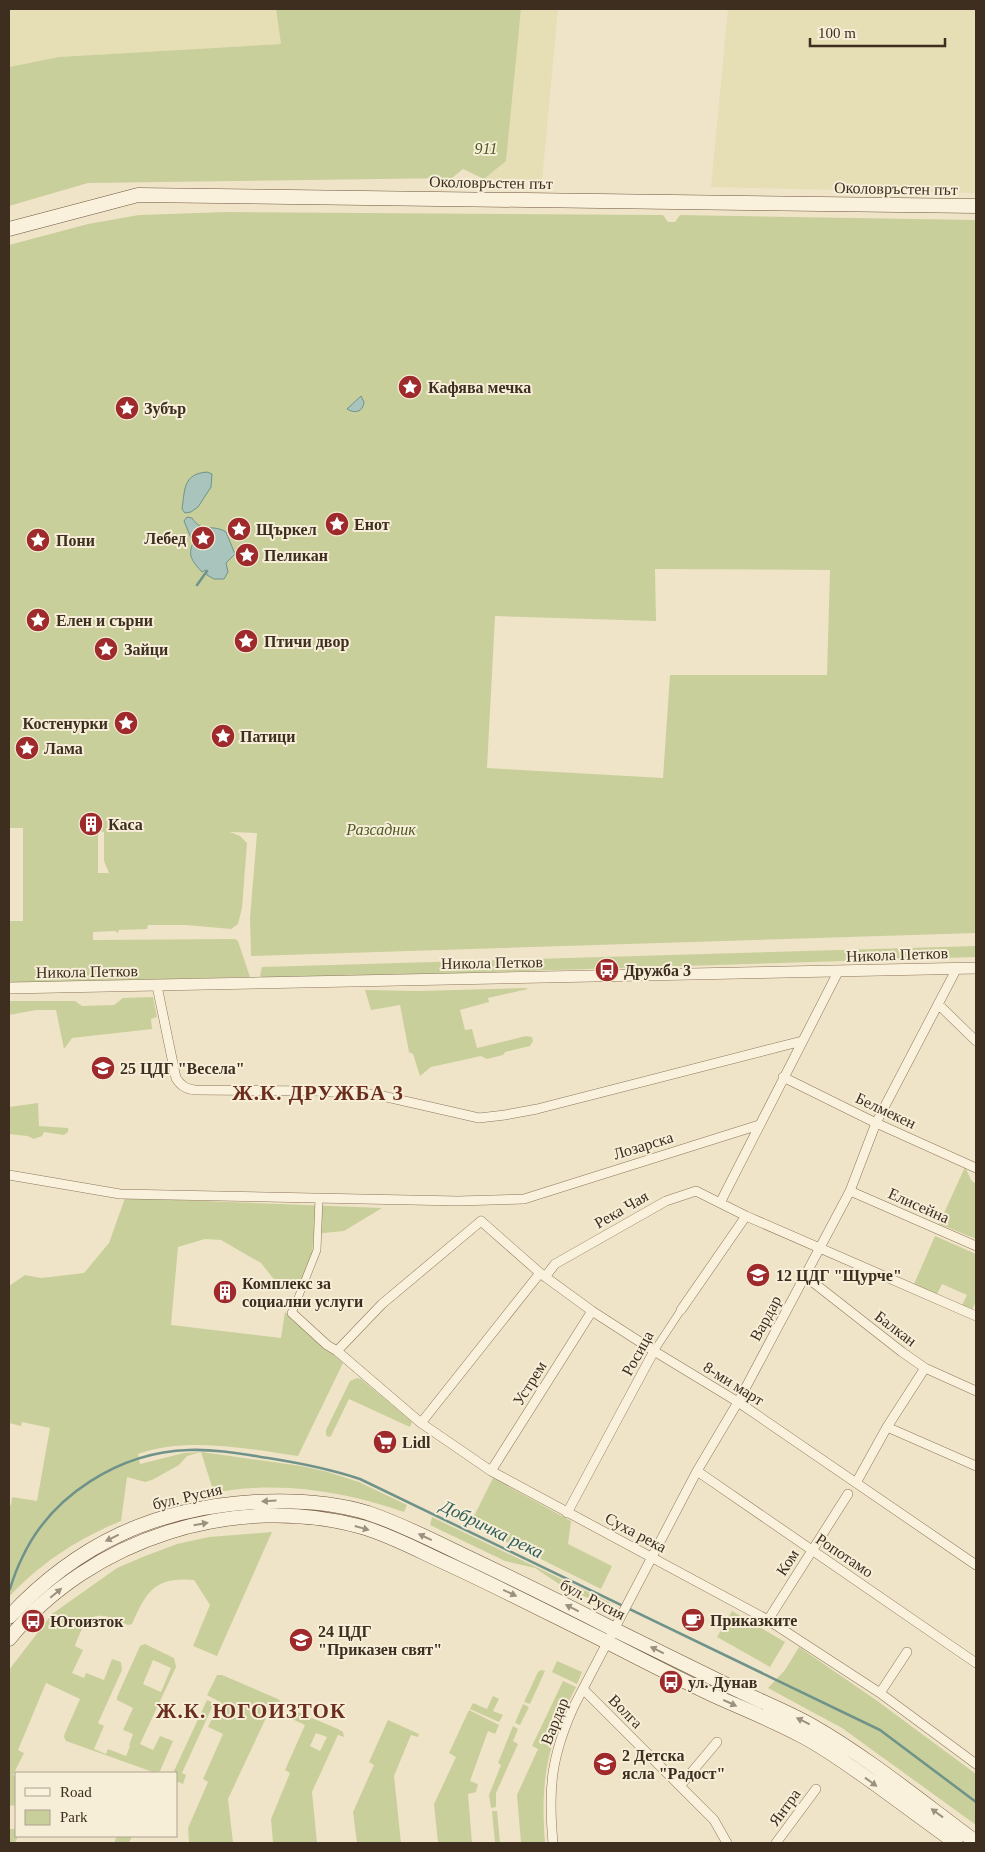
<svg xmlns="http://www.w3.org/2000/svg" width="985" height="1852" viewBox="0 0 985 1852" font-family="'Times New Roman',serif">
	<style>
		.farmland { fill: #e6deb5 }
		.green { fill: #c9cf9b; fill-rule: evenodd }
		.water { fill: #a9c4bc; stroke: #6f938a }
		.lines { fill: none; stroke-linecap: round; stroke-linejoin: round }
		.stream { stroke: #6f938a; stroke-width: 2.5 }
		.pedestrian-casing { stroke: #8d765c; stroke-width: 8 }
		.minor-casing { stroke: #8d765c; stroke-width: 10 }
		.tertiary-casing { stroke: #8d765c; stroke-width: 12 }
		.secondary-casing { stroke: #6f573f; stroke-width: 15 }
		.pedestrian { stroke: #faf1dc; stroke-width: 7 }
		.minor { stroke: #faf1dc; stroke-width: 9 }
		.tertiary { stroke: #faf1dc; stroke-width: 11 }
		.secondary { stroke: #faf1dc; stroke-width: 14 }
		.oneway { fill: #9c907e }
		.labels { text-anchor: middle; stroke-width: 4; stroke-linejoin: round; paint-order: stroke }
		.park-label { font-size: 16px; font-style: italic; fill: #4d5a26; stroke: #f7eed8 }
		.street-label { font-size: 16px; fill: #3d2e20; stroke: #f7eed8 }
		.poi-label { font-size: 16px; font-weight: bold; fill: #3d2e20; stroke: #f7eed8; text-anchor: start }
		.water-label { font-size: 18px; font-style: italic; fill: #2f5d5a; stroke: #f7eed8 }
		.district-label { font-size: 21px; font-weight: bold; letter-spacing: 1px; fill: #6b2e1e; stroke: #f7eed8 }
	</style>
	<rect width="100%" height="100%" fill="#f0e4c8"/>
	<path class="farmland" d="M9 9H276L281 44 59 57 9 67Z
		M521 9H558L542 181 484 179 506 161Z
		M728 9H976V193L711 187Z"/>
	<path class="green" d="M276 9H521L506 161 484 179 463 169 452 178 88 183 9 206V67L59 57 281 44Z
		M226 212 663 215 668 222H675L680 215 976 220V933L251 956 250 918 257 833 230 832 240 836 247 843 242 908 238 924 231 929 186 925H148L147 929 119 930 118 933 115 931 93 932V940L235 939 238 941 250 977 9 983V921H23V828H9V245L88 224 139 215ZM655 569 830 570 827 675H670L663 778 487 768 495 616 656 621ZM98 831 104 832V861L109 873H98Z
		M976 946V957L264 979 260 976 262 967Z
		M526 988 528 989 488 998 489 1002 460 1010 465 1030 472 1029 477 1048 526 1036 532 1037 533 1041 530 1046 505 1052 503 1055 487 1059 481 1056 431 1067 420 1076 413 1054 409 1052 400 1005 371 1010 365 990 419 991Z
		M153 997 157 1017 151 1019 152 1029 72 1038 64 1049 56 1010H36L9 1015V1001H75L82 1006 114 1005 123 998Z
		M38 1103 39 1126 68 1128V1132L64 1135 44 1132 42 1136 34 1139 27 1136 9 1134V1107Z
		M965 1167 971 1180 976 1184V1239L939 1224Z
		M125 1198 382 1208 344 1231 314 1234 312 1254 302 1281 280 1287 261 1263 221 1240 205 1239 178 1247 171 1325 281 1338 285 1312 343 1363 298 1456C247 1449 188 1436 138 1454L140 1464 184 1453 202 1452 301 1466 328 1472 359 1482 407 1505 404 1512C344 1491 278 1480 214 1493L201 1452 187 1456 179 1465 152 1480 145 1482 127 1477 121 1521C79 1538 39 1564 9 1597V1504L11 1505 12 1497 37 1501 50 1428 22 1422 21 1426 9 1423V1286L25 1275 41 1278 84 1273 109 1243Z
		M935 1236 976 1254V1301L972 1310 962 1305 967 1295 942 1284 937 1294 914 1284Z
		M357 1378 361 1379 412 1422 410 1427 349 1399 331 1436 328 1437 326 1435V1430L350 1381Z
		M493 1478 571 1521 568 1544 612 1566 601 1589 470 1524Z
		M432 1517 609 1602 610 1604 609 1607 565 1588 535 1568 505 1561 430 1525Z
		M272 1532 217 1656 193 1646 210 1605 194 1580C155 1576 146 1592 132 1624L128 1625C95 1609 87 1612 75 1646L83 1650 72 1673 84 1678 86 1673 104 1680 112 1659 121 1662 122 1670 98 1723 104 1726 94 1749 106 1754 108 1749 126 1756 130 1746 129 1745 133 1734 123 1730 133 1708 117 1700V1697L140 1646 145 1644 174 1658 176 1667 140 1744 153 1750 160 1736 173 1741 160 1771 153 1772 66 1741 64 1737 65 1733 80 1699 46 1683 18 1750 24 1753 13 1775 16 1776V1805L9 1806V1670L52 1614 117 1568 145 1556 177 1544 209 1537ZM153 1660 171 1668 161 1692 143 1684Z
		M732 1611 785 1642 770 1667 717 1637Z
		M799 1647 876 1700 976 1774V1825L842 1728 768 1688 785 1670Z
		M557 1661 582 1672 577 1684 552 1672Z
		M541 1670 545 1671 530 1704 524 1702 538 1672Z
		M217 1675H222L278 1699 280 1701 278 1708 272 1705 228 1799 233 1843H189L188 1828 208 1782 203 1779 223 1734 208 1727 220 1702 207 1695Z
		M563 1681 576 1687C547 1744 540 1780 545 1843H521L517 1795 538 1749 532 1746Z
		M493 1696 499 1699 493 1711 503 1715 499 1722 470 1709 473 1703 487 1709Z
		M207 1700 214 1703 182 1773 186 1775 183 1784 176 1781V1773H173Z
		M523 1704 529 1707 520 1725 515 1723Z
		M293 1710 338 1729 343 1732 344 1737 338 1735 312 1792 317 1843H273L271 1819 290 1773 285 1770 305 1725 290 1718ZM316 1733 327 1737 320 1751 310 1746Z
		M469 1710 499 1725 495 1734 488 1731 470 1781 478 1784 476 1792 468 1794 472 1843H438L434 1804 456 1757 449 1753Z
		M388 1720 419 1734 418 1737 411 1735 394 1776 401 1843H357L353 1812 374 1765 369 1762Z
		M513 1726 518 1729 513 1741 518 1744 496 1793V1807L491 1808 489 1795 501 1765 498 1763Z
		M492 1811H497L500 1843H495Z
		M16 1815V1836H18L15 1843H9V1829H15Z
		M117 1836H132L129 1843H114Z"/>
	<path class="water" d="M361 396 364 402C363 412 355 414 347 409Z
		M207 472 212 474 211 487 198 507 191 512 185 513 182 509C185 489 183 474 207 472Z
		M187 517 192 518C202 534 212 523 226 532L235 554 226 563 228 572 224 579H214L207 575 206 570 202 572C193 562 187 556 193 543L184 521Z"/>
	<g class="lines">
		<path class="stream" d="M197 585 207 571
			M10 1589C13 1579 17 1568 22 1558 51 1495 120 1452 189 1450 215 1449 242 1454 268 1458 300 1463 330 1469 360 1479L880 1730 976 1802"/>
		<g class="pedestrian-casing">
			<path id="pedestrian" d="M292 1313 317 1250 319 1198
				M654 1351 681 1310"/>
		</g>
		<g class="minor-casing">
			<path id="minor" d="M157 986 176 1078C181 1086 186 1089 195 1090L315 1091 378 1095 479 1118 505 1115 537 1109 802 1041
				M938 1004 976 1041
				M783 1077 876 1123 976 1168
				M9 1175 120 1194 458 1201 524 1199 759 1125
				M850 1191 976 1246
				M720 1203 838 972
				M805 1276 902 1352 925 1368 976 1391
				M545 1277 555 1264 666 1201 696 1191 746 1216 976 1316
				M681 1310 746 1216
				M292 1313 327 1345 337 1351 421 1423 491 1471 768 1620 880 1693 976 1764
				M337 1351 382 1304 481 1221 540 1273 592 1311 654 1351 738 1402 976 1565
				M421 1423 540 1273
				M887 1427 976 1466
				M491 1471 592 1311
				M697 1471 976 1663
				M856 1483 887 1427 925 1368
				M567 1513 654 1351
				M768 1620 848 1494
				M583 1689 714 1820 727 1843
				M880 1693 907 1652
				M680 1786 717 1742
				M553 1843C548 1788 551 1757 574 1706L697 1471 738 1402 850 1191 876 1123 957 968
				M776 1843 816 1789"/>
		</g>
		<g class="tertiary-casing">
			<path id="tertiary" d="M9 988 976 968"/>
		</g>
		<g class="secondary-casing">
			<path id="secondary" d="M9 229 138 195 976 206
				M9 1617C77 1544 155 1508 254 1502 292 1500 332 1502 368 1513 401 1524 432 1540 463 1555 514 1579 564 1604 615 1630 652 1648 690 1667 727 1685 755 1699 784 1710 811 1725 869 1758 923 1803 976 1842
				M9 1639C90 1538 237 1492 362 1527 393 1536 421 1552 450 1565 504 1590 556 1617 609 1643 644 1661 679 1679 715 1696 744 1709 774 1721 802 1736 827 1749 851 1767 874 1783 901 1803 929 1823 956 1843"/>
		</g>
		<use href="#pedestrian" class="pedestrian"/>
		<use href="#minor" class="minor"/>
		<use href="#tertiary" class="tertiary"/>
		<use href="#secondary" class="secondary"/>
	</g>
	<defs><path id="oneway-solid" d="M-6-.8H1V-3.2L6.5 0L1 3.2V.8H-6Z" transform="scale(1.25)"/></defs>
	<g class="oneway">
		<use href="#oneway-solid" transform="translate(269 1501) rotate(177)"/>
		<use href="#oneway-solid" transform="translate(201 1524) rotate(-10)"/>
		<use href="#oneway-solid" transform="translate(362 1528) rotate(16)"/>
		<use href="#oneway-solid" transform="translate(425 1537) rotate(-155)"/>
		<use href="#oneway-solid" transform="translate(112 1538) rotate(154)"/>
		<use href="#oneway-solid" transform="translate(56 1593) rotate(-40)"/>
		<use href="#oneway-solid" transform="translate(510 1593) rotate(25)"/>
		<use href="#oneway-solid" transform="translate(572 1608) rotate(-153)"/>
		<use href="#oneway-solid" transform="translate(657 1650) rotate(-154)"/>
		<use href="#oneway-solid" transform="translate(730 1703) rotate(25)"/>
		<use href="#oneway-solid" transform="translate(803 1721) rotate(-154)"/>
		<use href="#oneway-solid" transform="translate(871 1782) rotate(36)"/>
		<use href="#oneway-solid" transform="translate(937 1813) rotate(-144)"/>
	</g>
	<defs>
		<g id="sight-disc" transform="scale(1.25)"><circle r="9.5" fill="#9e2a2b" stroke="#f7eed8"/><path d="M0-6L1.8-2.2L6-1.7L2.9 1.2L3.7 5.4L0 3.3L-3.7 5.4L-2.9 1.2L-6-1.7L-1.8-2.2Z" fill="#fff"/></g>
		<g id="building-disc" transform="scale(1.25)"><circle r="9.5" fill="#9e2a2b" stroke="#f7eed8"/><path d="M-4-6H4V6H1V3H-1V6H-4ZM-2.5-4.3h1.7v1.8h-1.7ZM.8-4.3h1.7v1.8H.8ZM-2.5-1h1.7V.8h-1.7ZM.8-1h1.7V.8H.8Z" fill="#fff"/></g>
		<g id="bus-disc" transform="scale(1.25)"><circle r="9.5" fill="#9e2a2b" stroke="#f7eed8"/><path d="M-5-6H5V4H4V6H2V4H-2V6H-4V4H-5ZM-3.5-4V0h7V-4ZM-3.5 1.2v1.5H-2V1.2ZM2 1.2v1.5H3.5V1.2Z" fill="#fff"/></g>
		<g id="school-disc" transform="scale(1.25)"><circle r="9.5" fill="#9e2a2b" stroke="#f7eed8"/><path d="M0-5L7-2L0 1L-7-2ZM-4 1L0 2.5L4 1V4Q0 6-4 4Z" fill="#fff"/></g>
		<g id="supermarket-disc" transform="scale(1.25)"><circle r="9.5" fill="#9e2a2b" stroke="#f7eed8"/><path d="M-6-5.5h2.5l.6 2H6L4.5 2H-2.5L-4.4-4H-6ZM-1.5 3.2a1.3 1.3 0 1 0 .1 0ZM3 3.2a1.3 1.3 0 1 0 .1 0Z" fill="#fff"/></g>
		<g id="cafe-disc" transform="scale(1.25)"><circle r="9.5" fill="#9e2a2b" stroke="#f7eed8"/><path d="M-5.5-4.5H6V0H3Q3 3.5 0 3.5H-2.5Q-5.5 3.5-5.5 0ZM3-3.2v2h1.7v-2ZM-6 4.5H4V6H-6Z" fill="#fff"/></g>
	</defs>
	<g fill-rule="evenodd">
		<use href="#sight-disc" x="410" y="387"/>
		<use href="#sight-disc" x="127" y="408"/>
		<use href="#sight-disc" x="337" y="524"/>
		<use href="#sight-disc" x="239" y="529"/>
		<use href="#sight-disc" x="203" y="538"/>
		<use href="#sight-disc" x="38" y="540"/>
		<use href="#sight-disc" x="247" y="555"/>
		<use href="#sight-disc" x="38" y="620"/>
		<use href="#sight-disc" x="246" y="641"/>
		<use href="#sight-disc" x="106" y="649"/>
		<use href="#sight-disc" x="126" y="723"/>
		<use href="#sight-disc" x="223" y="736"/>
		<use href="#sight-disc" x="27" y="748"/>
		<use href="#building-disc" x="91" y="824"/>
		<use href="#bus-disc" x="607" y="970"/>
		<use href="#school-disc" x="103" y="1068"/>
		<use href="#school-disc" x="758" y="1275"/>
		<use href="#building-disc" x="225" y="1292"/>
		<use href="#supermarket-disc" x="385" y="1442"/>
		<use href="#cafe-disc" x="693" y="1620"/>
		<use href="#bus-disc" x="33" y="1621"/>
		<use href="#school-disc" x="301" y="1640"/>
		<use href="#bus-disc" x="671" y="1682"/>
		<use href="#school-disc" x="605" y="1764"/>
	</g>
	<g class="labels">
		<g class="park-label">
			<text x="486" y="154">911</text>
			<text x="381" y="835">Разсадник</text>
		</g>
		<g class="street-label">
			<text transform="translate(491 182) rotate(1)" y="6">Околовръстен път</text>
			<text transform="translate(896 188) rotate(1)" y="6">Околовръстен път</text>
			<text transform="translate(897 954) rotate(-2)" y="6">Никола Петков</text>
			<text transform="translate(492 962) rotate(-1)" y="6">Никола Петков</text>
			<text transform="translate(87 971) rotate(-1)" y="6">Никола Петков</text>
			<text transform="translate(886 1110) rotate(25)" y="6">Белмекен</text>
			<text transform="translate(643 1145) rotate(-17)" y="6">Лозарска</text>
			<text transform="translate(919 1205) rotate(24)" y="6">Елисейна</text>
			<text transform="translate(621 1209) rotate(-30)" y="6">Река Чая</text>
			<text transform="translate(765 1318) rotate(-62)" y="6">Вардар</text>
			<text transform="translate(896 1328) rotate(37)" y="6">Балкан</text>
			<text transform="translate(637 1353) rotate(-61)" y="6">Росица</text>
			<text transform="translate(529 1383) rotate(-58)" y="6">Устрем</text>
			<text transform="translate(734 1383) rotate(32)" y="6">8-ми март</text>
			<text transform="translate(187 1496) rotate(-13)" y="6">бул. Русия</text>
			<text transform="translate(636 1532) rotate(28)" y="6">Суха река</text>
			<text transform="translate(845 1555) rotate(34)" y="6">Ропотамо</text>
			<text transform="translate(787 1562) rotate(-57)" y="6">Ком</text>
			<text transform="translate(593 1599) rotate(27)" y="6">бул. Русия</text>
			<text transform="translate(626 1711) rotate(45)" y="6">Волга</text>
			<text transform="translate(554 1721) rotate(-68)" y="6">Вардар</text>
			<text transform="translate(784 1807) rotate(-54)" y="6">Янтра</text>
		</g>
		<g class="poi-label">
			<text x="428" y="393">Кафява мечка</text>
			<text x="144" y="414">Зубър</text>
			<text x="354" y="530">Енот</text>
			<text x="256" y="535">Щъркел</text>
			<text x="186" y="544" text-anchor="end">Лебед</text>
			<text x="56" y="546">Пони</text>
			<text x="264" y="561">Пеликан</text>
			<text x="56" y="626">Елен и сърни</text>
			<text x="264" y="647">Птичи двор</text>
			<text x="124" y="655">Зайци</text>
			<text x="108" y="729" text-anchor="end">Костенурки</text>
			<text x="240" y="742">Патици</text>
			<text x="44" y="754">Лама</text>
			<text x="108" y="830">Каса</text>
			<text x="624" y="976">Дружба 3</text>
			<text x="120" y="1074">25 ЦДГ "Весела"</text>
			<text x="776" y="1281">12 ЦДГ "Щурче"</text>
			<text x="242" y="1289">Комплекс за<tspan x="242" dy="18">социални услуги</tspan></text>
			<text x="402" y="1448">Lidl</text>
			<text x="710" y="1626">Приказките</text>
			<text x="50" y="1627">Югоизток</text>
			<text x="318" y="1637">24 ЦДГ<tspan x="318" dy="18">"Приказен свят"</tspan></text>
			<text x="688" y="1688">ул. Дунав</text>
			<text x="622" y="1761">2 Детска<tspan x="622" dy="18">ясла "Радост"</tspan></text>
		</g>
		<g class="water-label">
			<text transform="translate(492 1529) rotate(26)" y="6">Добричка река</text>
		</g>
		<g class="district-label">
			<text x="318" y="1100">Ж.К. ДРУЖБА 3</text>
			<text x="251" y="1718">Ж.К. ЮГОИЗТОК</text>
		</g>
	</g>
	<rect width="985" height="1852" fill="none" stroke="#3d2e20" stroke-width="20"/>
	<rect x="15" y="1772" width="162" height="65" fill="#f7eed8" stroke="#ada18e"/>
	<rect x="25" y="1788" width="25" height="8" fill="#faf1dc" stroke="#ada18e"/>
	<text x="60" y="1797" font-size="15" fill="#3d2e20">Road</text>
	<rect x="25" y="1810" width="25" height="15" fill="#c9cf9b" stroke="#ada18e"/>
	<text x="60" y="1822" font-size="15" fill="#3d2e20">Park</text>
	<path d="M810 38v8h135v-8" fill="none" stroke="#3d2e20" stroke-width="2.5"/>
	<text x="818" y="38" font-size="15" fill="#3d2e20" stroke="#f7eed8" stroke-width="4" paint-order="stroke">100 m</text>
</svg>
